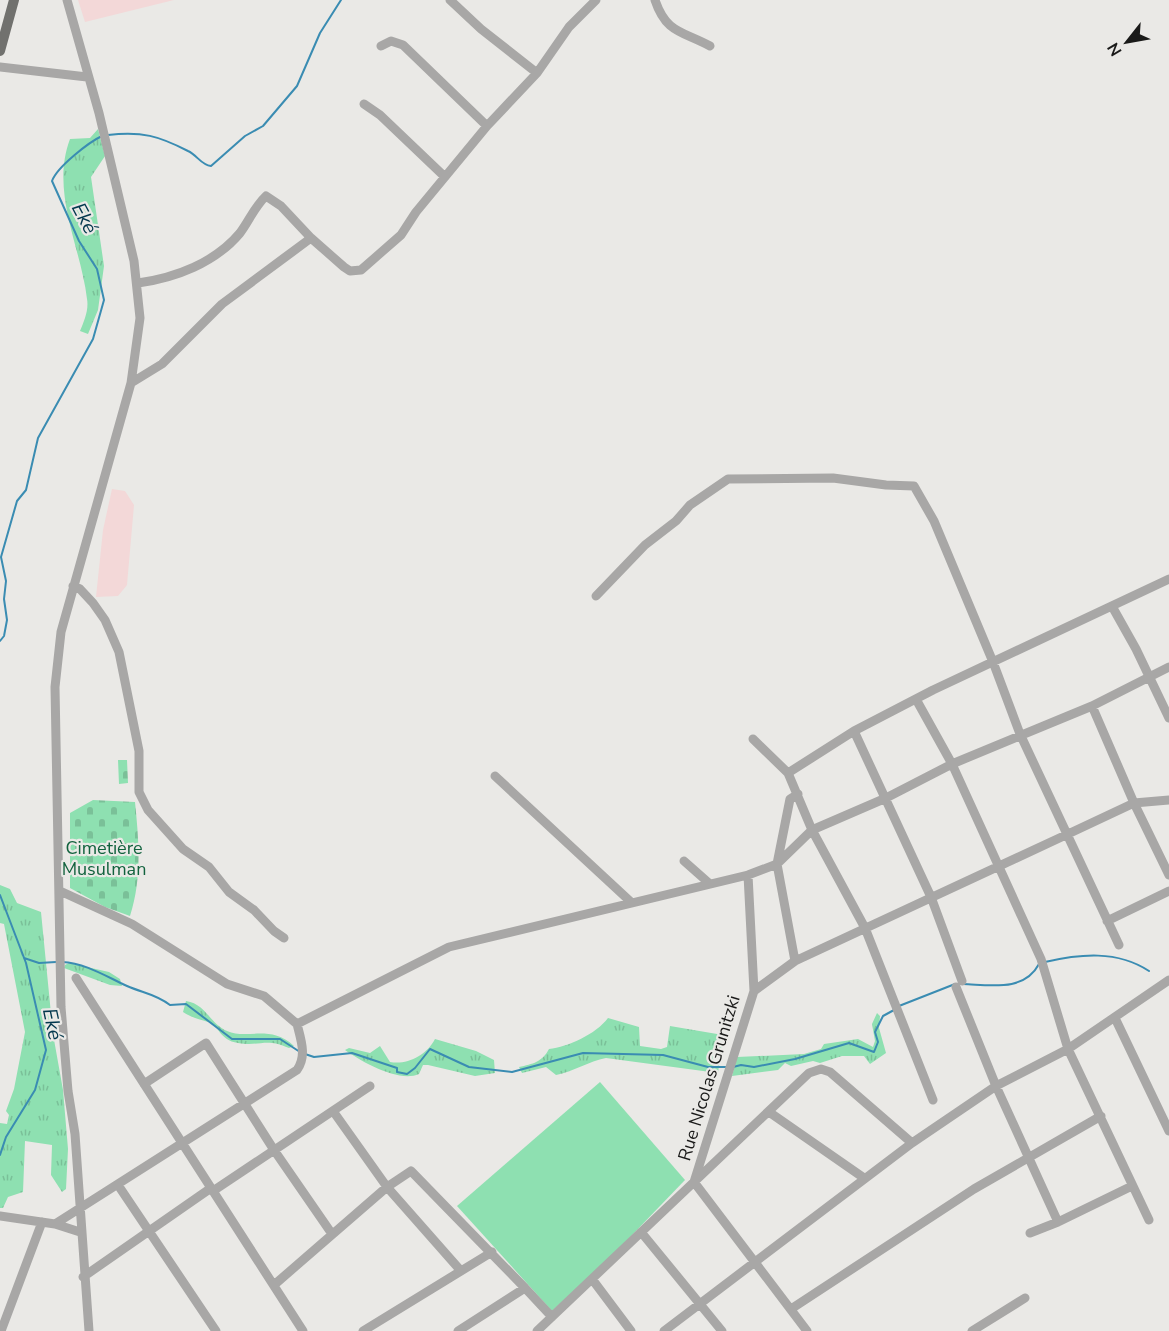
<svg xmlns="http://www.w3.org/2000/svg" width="1169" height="1331" viewBox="0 0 1169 1331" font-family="'Nunito Sans',sans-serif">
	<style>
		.education { fill: #f3d8d8 }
		.grass { fill: url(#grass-tufts) }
		.cemetery { fill: url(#cemetery-stones) }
		.pitch { fill: #8ee0b1 }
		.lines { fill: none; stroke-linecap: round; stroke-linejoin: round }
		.stream { stroke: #3a8cb2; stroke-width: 2 }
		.minor { stroke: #a8a7a6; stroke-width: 9 }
		.major { stroke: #71716e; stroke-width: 10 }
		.labels { text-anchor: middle; stroke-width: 4.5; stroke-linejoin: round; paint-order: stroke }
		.park-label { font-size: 18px; fill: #11623d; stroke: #eae9e6 }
		.street-label { font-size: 18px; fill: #1a1a19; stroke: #eae9e6 }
		.water-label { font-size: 20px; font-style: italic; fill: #02374d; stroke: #eae9e6 }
	</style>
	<defs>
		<pattern id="grass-tufts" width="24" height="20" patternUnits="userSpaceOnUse" patternTransform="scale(1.5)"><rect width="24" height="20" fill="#8ee0b1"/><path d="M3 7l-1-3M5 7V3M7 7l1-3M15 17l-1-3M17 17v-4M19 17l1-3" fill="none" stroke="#7ac098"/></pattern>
		<pattern id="cemetery-stones" width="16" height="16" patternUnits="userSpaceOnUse" patternTransform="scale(1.5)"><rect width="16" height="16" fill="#8ee0b1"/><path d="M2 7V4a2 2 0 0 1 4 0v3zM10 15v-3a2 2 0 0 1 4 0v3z" fill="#7ac098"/></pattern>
	</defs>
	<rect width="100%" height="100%" fill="#eae9e6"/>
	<path class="education" d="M78 0H174L85 22Z
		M112 489 125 491 134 505 127 585 118 596 96 597 103 530Z"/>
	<path class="grass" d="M98 129 105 156 91 177 104 266 98 310 88 334 80 331C84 321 89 310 87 299 81 247 50 192 70 139L90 138Z
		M0 885 10 889 17 903 41 912 53 1034 63 1090 68 1149 66 1189 62 1192 51 1175 52 1145 25 1141 23 1192 8 1197 3 1208H0V1123L7 1124 9 1115 6 1111 14 1089 25 1032 4 924 0 923Z
		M69 963 109 972 120 979 122 986 110 985 64 968 65 965Z
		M186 1001C206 1004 210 1024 227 1031 247 1040 270 1024 294 1046L289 1048C265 1037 260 1047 238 1043 219 1040 220 1026 208 1022 199 1019 192 1018 183 1012Z
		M877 1013 880 1016 879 1028 886 1053 870 1064 864 1056H842L820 1063 813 1061 791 1066 785 1063 778 1070 732 1076 737 1057 804 1054 821 1049 824 1044 858 1039 873 1047 875 1041 872 1024Z
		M608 1018 639 1027 640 1046 661 1049 667 1047 670 1026 723 1035 718 1073 606 1058C589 1061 573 1072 556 1075L546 1067 522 1073 519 1067C533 1064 542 1062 549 1049 568 1047 596 1034 608 1018Z
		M435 1039 476 1051 494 1060 495 1073 475 1076 428 1065H423L419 1074C399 1083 362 1062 345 1050L349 1048 370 1053 380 1046 390 1062C407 1065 426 1056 435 1039Z"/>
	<path class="cemetery" d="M118 760H127L128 783 119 784Z
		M93 800 135 802C139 841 142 879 130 916L105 907 70 888V813Z"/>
	<path class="pitch" d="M600 1082 685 1180 609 1259 552 1311 457 1206Z"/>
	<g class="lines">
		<path class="stream" d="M108 135C142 131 159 136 188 151 197 155 201 165 211 166L245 136 263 126 297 86 320 33 341 0
			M0 641 4 636 7 620 4 599 6 581 1 557 17 501 26 490 38 438 93 339 104 300 97 269 79 241 52 181C57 167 89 142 102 136
			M0 895 26 963 46 1050 35 1090 6 1137 0 1155
			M24 958 39 963 56 962
			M62 962C86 963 107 977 127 986 143 993 156 994 170 1005L186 1004 232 1039H280L300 1052
			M1045 962C1080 954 1117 950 1149 971
			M963 984C991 985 1024 992 1039 964
			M899 1006 955 984
			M305 1054 314 1057 352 1053 397 1068V1072L407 1074 415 1068 430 1049 469 1067 512 1072 583 1053 663 1055 708 1067H727
			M733 1067 741 1065 754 1067 795 1059 849 1043 874 1052 878 1042 875 1032 883 1016 894 1010"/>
		<path class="minor" d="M67 0 99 113 134 261 140 318 131 383 61 632 55 687 61 1007 68 1091 75 1134 89 1331
			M450 0 481 29 537 73
			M655 0C666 33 682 31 710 46
			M381 46 391 41 403 45 487 126
			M0 67 87 77
			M364 104 380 115 445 177
			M138 283C175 278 215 263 240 233 249 221 255 206 266 196L281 206 311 238 344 267 350 271 361 270 401 235 416 212 487 126 537 73 569 27 596 0
			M131 383 162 364 222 304 311 238
			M73 586 80 589 93 603 105 620 119 652 139 751V792L148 810 183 849 209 867 229 892 254 910 274 931 284 938
			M596 596 645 545 676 521 690 505 728 479 833 478 886 485 914 486 934 521 993 662 1020 734 1119 945
			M1113 608 1136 649 1169 718
			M917 701 952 764 1041 959 1068 1049 1149 1220
			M1092 706 1134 803 1169 875
			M854 731 931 897 962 981
			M753 739 788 773 812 830 865 928 933 1100
			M788 773 854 731 933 690 1169 579
			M495 776 632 903
			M684 861 710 884
			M60 891 132 924 227 984 264 996 297 1024 449 947 748 875 777 864 812 830 886 798 952 764 1092 706 1169 667
			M1107 921 1169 891
			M795 961 777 864 790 799 798 794
			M76 978 303 1331
			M956 987 996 1086 1058 1222
			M754 991 795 961 1068 834 1134 803 1169 800
			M1115 1018 1169 1131
			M144 1084 206 1043 274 1150 332 1234
			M333 1111 387 1187 461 1271
			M769 1112 864 1178
			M118 1185 216 1331
			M213 1191 370 1086
			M0 1216 55 1224 80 1232
			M55 1224 297 1070C307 1056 301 1040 297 1024
			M641 1232 722 1331
			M1030 1233 1058 1222 1132 1186
			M83 1277 211 1188
			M592 1279 631 1331
			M274 1285 387 1187 411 1171 525 1288
			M791 1309 974 1189 1101 1116
			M1 1331 42 1222
			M363 1331 492 1252
			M458 1331 525 1288 552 1317
			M537 1331 694 1182 754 991 748 875
			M664 1331 912 1143 996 1086 1068 1049 1169 980
			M807 1331 694 1182 809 1073 821 1069 830 1072 912 1143
			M972 1331 1025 1298"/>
		<path class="major" d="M0 51 14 0"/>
	</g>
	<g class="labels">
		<g class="park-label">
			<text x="104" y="854">Cimetière<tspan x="104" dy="21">Musulman</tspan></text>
		</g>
		<g class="street-label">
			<text transform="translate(709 1078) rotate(-73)" y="6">Rue Nicolas Grunitzki</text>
		</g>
		<g class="water-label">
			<text transform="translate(85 218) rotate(62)" y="7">Eké</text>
			<text transform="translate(53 1024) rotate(78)" y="7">Eké</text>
		</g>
	</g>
	<g transform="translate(1127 42) rotate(239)" stroke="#eae9e6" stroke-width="4.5" paint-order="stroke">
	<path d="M0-4.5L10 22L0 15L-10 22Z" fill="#1a1a19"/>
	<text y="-9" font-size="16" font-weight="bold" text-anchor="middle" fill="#1a1a19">N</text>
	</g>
</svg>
